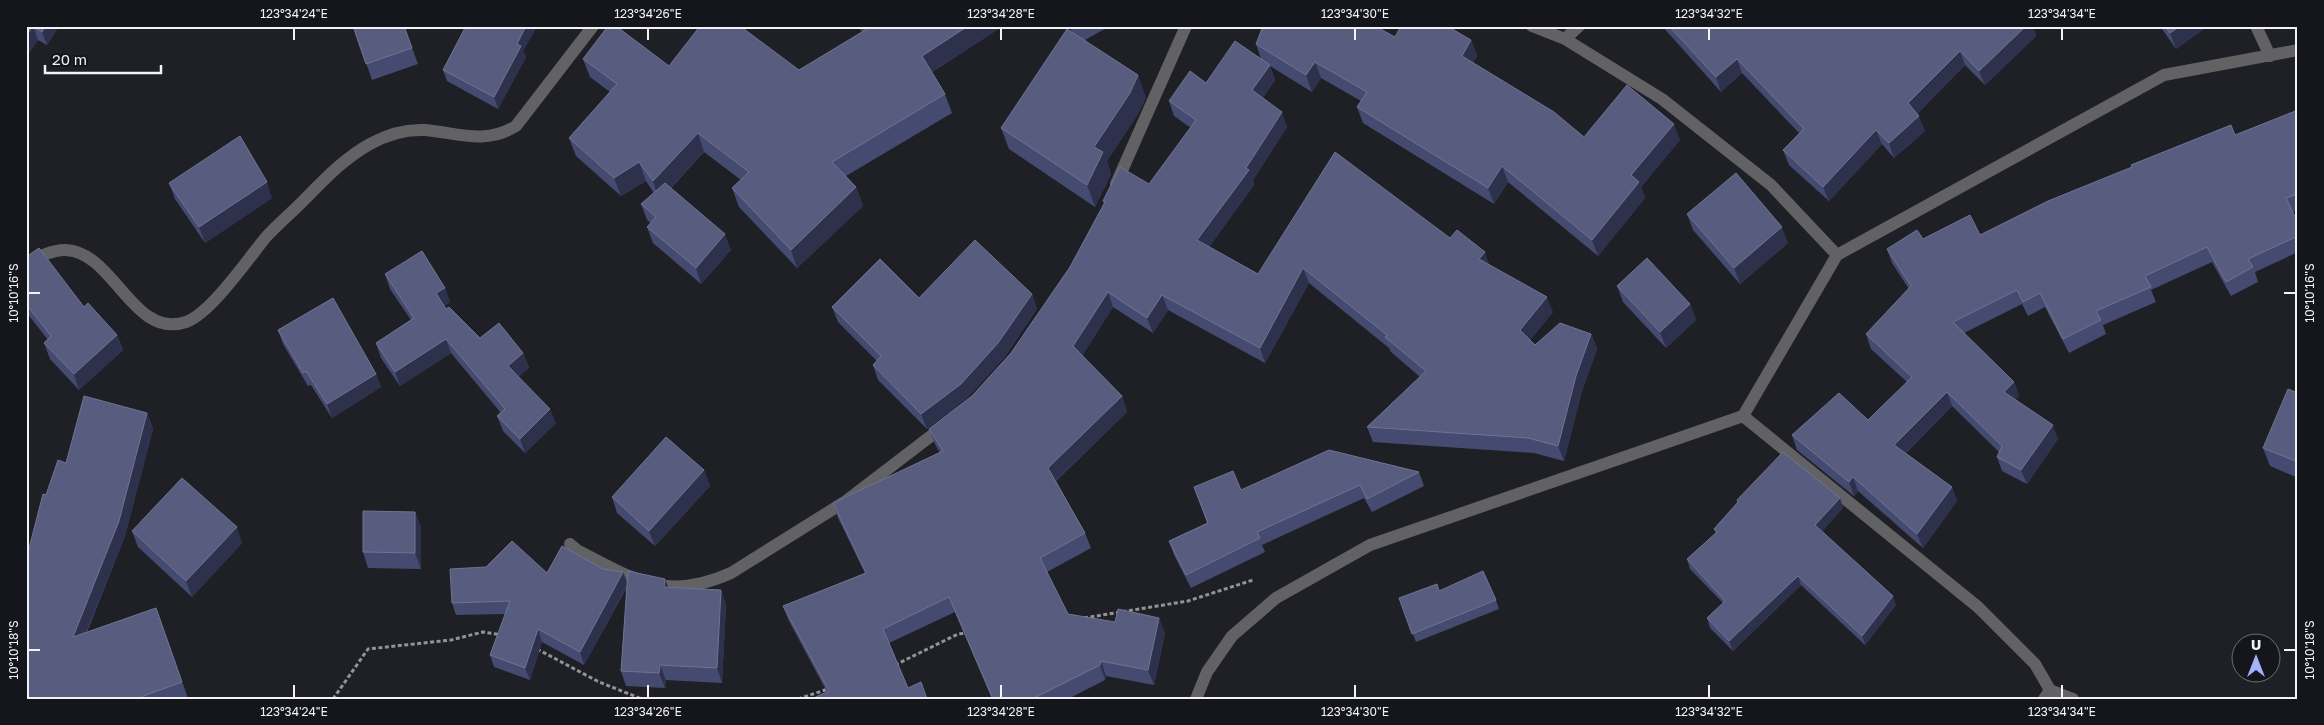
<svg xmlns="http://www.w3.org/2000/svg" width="2324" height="725" viewBox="0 0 2324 725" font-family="'Golos Text',sans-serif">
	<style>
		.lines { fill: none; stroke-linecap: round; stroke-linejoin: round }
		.path { stroke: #929297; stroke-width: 3; stroke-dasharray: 4 2.5; stroke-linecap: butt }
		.minor { stroke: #626265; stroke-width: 12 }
		.wall { fill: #454a70 }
		.shaded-wall { fill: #2e314c }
		.building { fill: #585c7f; stroke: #707492 }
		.ticks { fill: none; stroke: #f3f3f7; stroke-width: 2 }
		.neatline { fill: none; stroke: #f3f3f7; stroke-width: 2 }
		.ticks-label { font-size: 12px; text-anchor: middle; fill: #f3f3f7 }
	</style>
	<rect width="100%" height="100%" fill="#1f2025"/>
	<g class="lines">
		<path class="path" d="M1084 618 1188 601 1253 580
			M537 649 599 682 642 699
			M895 665 958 634 967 633
			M333 699 368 649 451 640 483 632 502 635
			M798 699 828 689"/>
		<path class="minor" d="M1532 26 1565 39 1662 99 1771 185 1837 255
			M2256 26 2270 56
			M1565 39 1579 26
			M1116 184 1186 26
			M26 263C38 257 52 250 65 250 114 251 133 340 186 322 211 313 248 259 266 237 277 225 290 214 301 203 323 181 343 159 370 144 386 135 406 129 425 130 458 133 485 145 516 126L593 26
			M1743 416 1978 607 2035 664 2050 690 2044 699
			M570 544 577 550C635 580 666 602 731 573L846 501 944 426
			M2050 690 2073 699
			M1196 699 1207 672 1232 636 1276 598 1370 545 1743 416 1837 255 2164 75 2298 50"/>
	</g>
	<path class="wall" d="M26 26H59L47 45 38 40 26 57Z
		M353 26H404L418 64 372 80Z
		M466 26H537L523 51 526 57 498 109 447 81 443 70Z
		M858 26H1003L932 72 945 94 952 113 846 176 856 187 863 206 797 268 739 207 732 188 741 180 704 152 671 188 731 250 701 284 653 243 647 227 651 223 647 220 641 204 654 193 646 181 621 196 576 156 569 138 610 92 590 77 583 59 669 66 799 70 862 32Z
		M1069 26H1110L1085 40 1146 97 1138 114 1107 161 1111 174 1095 207 1009 149 1001 128 1072 32Z
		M1662 26H2033L2036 36 1985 85 1965 65 1917 114 1925 131 1894 158 1882 144 1829 201 1789 165 1783 150 1799 133 1742 73 1721 92Z
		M2160 26H2205V28L2176 49Z
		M1395 37 1471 40 1477 56 1473 63 1584 137 1680 140 1641 187 1645 198 1598 256 1508 182 1494 204 1363 123 1357 107 1361 101 1321 78 1312 92 1270 66 1275 80 1263 98 1287 127 1253 180 1254 185 1209 247 1258 274 1450 238 1489 265 1553 312 1530 340 1535 345 1591 334 1597 349 1582 391 1564 461 1534 453 1373 442 1367 427 1420 377 1391 352 1389 348 1309 283 1265 363 1168 310 1153 333 1113 307 1082 356 1122 396 1127 412 1056 481 1085 533 1091 548 1047 572 1068 614 1165 633 1154 685 1106 676 1105 680 1068 699H992L955 612 889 643 908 688 927 699 827 692 789 621 783 606 865 573 838 518 833 503 940 453 935 444 929 429 972 396 1011 353 1070 267 1104 204 1103 201 1149 184 1191 128 1174 116 1169 101 1206 83 1261 59 1256 44Z
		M2298 110V210L2293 212 2298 223V252L2255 272 2258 282 2231 296 2212 262 2151 290 2156 302 2103 325 2106 334 2069 353 2045 307 2028 316 2022 304 1964 333 2014 382 2019 396 2015 400 2058 439 2027 484 2002 471 1997 457 1999 452 1952 406 1906 453 1952 487 1957 501 1923 548 1858 491 1854 496 1797 450 1792 435 1868 420 1907 382 1871 349 1866 334 1909 289 1892 263 1887 249 1923 239 1980 235 2235 135Z
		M169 183 272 198 205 243 175 199Z
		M1687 214 1788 243 1740 284 1693 230Z
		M26 257 117 335 123 350 79 390 50 359 44 343 48 340 26 312Z
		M385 274 445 288 450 302 444 306 446 309 480 338 523 353 529 368 518 376 556 423 525 453 503 431 497 416 501 413 451 353 400 386 381 358 376 343 411 320 390 289Z
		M1617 286 1690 304 1696 320 1666 348 1623 302Z
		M1032 294 1037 309 1004 358 966 399 927 429 878 380 873 365 877 361 838 322 832 307 919 298Z
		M278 330 376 374 381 387 332 418 311 385 308 386 283 344Z
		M2298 393V478L2270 466 2263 448Z
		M147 413 153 429 125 536 87 632 156 608 188 698 186 699H26L66 463Z
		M704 470 710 486 655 546 617 513 612 497Z
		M1419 472 1424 486 1372 512 1364 498 1262 545 1265 552 1191 588 1174 555 1169 541 1207 523 1194 487 1241 490Z
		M1840 498 1843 508 1822 531 1896 605 1865 645 1801 585 1733 651 1710 628 1707 618 1723 603 1690 569 1687 559 1716 533 1714 529 1738 503 1737 500Z
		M415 512 421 528V569L368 568 363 552Z
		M132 531 242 543 192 597 138 547Z
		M603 569 627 581 668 587 721 590 726 605 722 683 666 680 665 688 626 686 621 671 627 587 584 665 542 642 530 680 494 667 490 655 505 614 456 615 452 603 547 573Z
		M1439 591 1496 600 1499 609 1416 642 1399 598Z"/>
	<path class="shaded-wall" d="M33 26 38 40 26 57V36Z
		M45 26H59L47 45 42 32Z
		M526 26H537L523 51 526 57 498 109 494 97 517 44Z
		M968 26H1003L928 74 922 56Z
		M2026 26H2033L2036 36 1985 85 1979 71Z
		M2180 26H2205V28L2176 49 2170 33Z
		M1471 40 1477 56 1468 72 1462 56Z
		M1960 51 1965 65 1913 118 1908 103Z
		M1737 59 1742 73 1721 92 1716 77Z
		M1315 62 1321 78 1312 92 1306 75Z
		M1270 65 1275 80 1258 105 1252 90Z
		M1138 75 1146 97 1138 114 1107 161 1111 174 1095 207 1087 185 1094 147Z
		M1282 112 1287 127 1253 180 1254 185 1203 255 1197 240Z
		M1919 116 1925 131 1894 158 1889 143Z
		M1674 124 1680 140 1641 187 1645 198 1598 256 1592 240 1631 175Z
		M1876 130 1882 144 1829 201 1823 187Z
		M698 133 704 152 659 200 653 181Z
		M639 162 646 181 621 196 614 178Z
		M1502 166 1508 182 1494 204 1488 188Z
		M267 182 272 198 205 243 199 227Z
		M856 187 863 206 797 268 791 250Z
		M1782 227 1788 243 1740 284 1734 268Z
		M725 234 731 250 701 284 696 268Z
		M1485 252 1490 267 1479 259Z
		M1303 268 1309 283 1265 363 1260 348Z
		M445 288 450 302 441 308 436 293Z
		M1108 292 1113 307 1079 361 1073 346Z
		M1032 294 1037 309 1004 358 966 399 927 429 921 414Z
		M1162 295 1168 310 1153 333 1147 318Z
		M1547 297 1553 312 1526 345 1520 330Z
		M1690 304 1696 320 1666 348 1660 332Z
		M1591 334 1597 349 1582 391 1564 461 1558 446 1576 376Z
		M117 335 123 350 79 390 74 374Z
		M446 339 451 353 400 386 395 372Z
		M523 353 529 368 514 381 508 366Z
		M376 374 381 387 332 418 327 404Z
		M2014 382 2019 396 2009 406 2004 392Z
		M1947 392 1952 406 1899 459 1894 445Z
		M1122 396 1127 412 1053 483 1048 468Z
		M550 409 556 423 525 453 520 439Z
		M147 413 153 429 125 536 78 652 73 637Z
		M2053 425 2058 439 2027 484 2021 470Z
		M704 470 710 486 655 546 649 531Z
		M1853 477 1858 491 1854 496 1849 482Z
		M1952 487 1957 501 1923 548 1917 534Z
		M1840 498 1843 508 1819 535 1815 525Z
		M415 512 421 528V569L415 553Z
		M237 527 242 543 192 597 186 581Z
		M623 572 628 584 584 665 580 652Z
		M1798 576 1801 585 1733 651 1729 641Z
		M665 579 671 594 664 587Z
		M721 590 726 605 722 683 717 668Z
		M1893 596 1896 605 1865 645 1862 636Z
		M1159 618 1165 633 1154 685 1148 670Z
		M538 629 542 642 530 680 525 668Z
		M1101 661 1106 676 1105 680 1100 665Z
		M660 665 666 680 665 688 659 673Z"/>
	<path class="building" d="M26 26H33L26 36Z
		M33 26H45L42 32Z
		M353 26H404L412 48 366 64Z
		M466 26H526L517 44 521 46 494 97 443 70Z
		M608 26H616L669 66 700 26H740L799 70 867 29 864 26H968L922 56 945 94 832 162 856 187 791 250 732 188 749 172 698 133 653 181 639 162 614 178 569 138 617 84 583 59Z
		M1263 26H1375L1395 37 1401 26H1447L1471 40 1462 56 1554 112 1584 137 1627 85 1674 124 1631 175 1639 182 1592 240 1502 166 1488 188 1357 107 1367 92 1315 62 1306 75 1256 44Z
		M1669 26H2026L1979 71 1960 51 1908 103 1919 116 1889 143 1876 130 1823 187 1783 150 1804 129 1737 59 1716 77Z
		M2165 26H2180L2170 33Z
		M1067 29 1138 75 1130 93 1094 147 1103 152 1087 185 1001 128Z
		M1235 41 1270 65 1252 90 1282 112 1246 168 1249 170 1197 240 1258 274 1335 152 1450 238 1457 230 1485 252 1479 259 1547 297 1520 330 1535 345 1560 323 1591 334 1576 376 1558 446 1528 438 1367 427 1426 371 1385 337 1387 335 1303 268 1260 348 1162 295 1147 318 1108 292 1073 346 1122 396 1048 468 1085 533 1040 558 1068 614 1115 622 1118 609 1159 618 1148 670 1101 661 1100 665 1032 699H993L949 597 883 629 908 688 921 682 927 699H811L829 691 783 606 866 573 833 503 943 451 929 429 972 396 1011 353 1070 267 1105 202 1103 201 1120 167 1149 184 1196 120 1169 101 1190 71 1206 83Z
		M2298 110V194L2286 198 2298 223V236L2248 259 2253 267 2226 282 2207 247 2145 276 2151 287 2096 311 2101 320 2063 339 2040 293 2023 302 2017 290 1953 322 2014 382 2004 392 2053 425 2021 470 1997 457 2002 446 1947 392 1894 445 1952 487 1917 534 1853 477 1849 482 1792 435 1839 393 1868 420 1912 377 1866 334 1911 286 1887 249 1917 230 1923 239 1970 215 1980 235 2048 201 2132 167 2131 165 2231 125 2235 135Z
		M240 136 267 182 199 227 169 183Z
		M1736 173 1782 227 1734 268 1687 214Z
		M665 183 725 234 696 268 647 227 656 217 641 204Z
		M975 240 1032 294 998 343 961 384 921 414 873 365 881 356 832 307 880 259 919 298Z
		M39 248 84 307 88 303 117 335 74 374 44 343 51 336 26 304V257Z
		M422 251 445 288 436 293 446 309 449 307 480 338 499 323 523 353 508 366 550 409 520 439 497 416 505 409 446 339 395 372 376 343 414 318 385 274Z
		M1647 258 1690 304 1660 332 1617 286Z
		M333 298 376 374 327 404 306 371 303 373 278 330Z
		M2288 389 2298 393V462L2263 448Z
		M84 396 147 413 119 521 73 637 156 608 182 682 135 699H26V560L43 494 46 495 58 460 66 463Z
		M666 437 704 470 649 531 612 497Z
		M1329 450 1419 472 1367 499 1360 485 1257 532 1260 538 1186 575 1169 541 1208 523 1194 487 1233 471 1241 490Z
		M1783 452 1840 498 1815 525 1893 596 1862 636 1798 576 1729 641 1707 618 1725 601 1687 559 1717 532 1714 529 1738 502 1737 500Z
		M182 478 237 527 186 581 132 531Z
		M363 511 415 512V553L363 552Z
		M512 541 547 573 562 546 603 569 623 572 580 652 538 629 525 668 490 655 510 601 452 603 450 569 486 567Z
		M628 571 665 579 664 587 721 590 717 668 660 665 659 673 621 671Z
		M1483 571 1496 600 1412 634 1399 598 1437 584 1439 591Z"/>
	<path class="ticks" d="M294 28V40M648 28V40M1001 28V40M1355 28V40M1709 28V40M2062 28V40M28 293H40M2284 293H2296M28 650H40M2284 650H2296M294 685V698M648 685V698M1001 685V698M1355 685V698M1709 685V698M2062 685V698"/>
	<rect width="2324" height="725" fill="none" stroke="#15161b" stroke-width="55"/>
	<g transform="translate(2256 658)"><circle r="24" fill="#15161b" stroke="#6e6e73"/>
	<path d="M0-4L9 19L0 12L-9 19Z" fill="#a6b1fc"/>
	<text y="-8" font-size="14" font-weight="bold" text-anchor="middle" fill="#f3f3f7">U</text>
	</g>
	<path d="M45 65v8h116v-8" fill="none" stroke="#f3f3f7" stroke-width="2.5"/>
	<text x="52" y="65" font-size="15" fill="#f3f3f7" stroke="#15161b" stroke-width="4" paint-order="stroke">20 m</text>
	<rect x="28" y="28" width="2268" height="670" class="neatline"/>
	<g class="ticks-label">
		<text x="294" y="18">123°34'24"E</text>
		<text x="648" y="18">123°34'26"E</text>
		<text x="1001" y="18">123°34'28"E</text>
		<text x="1355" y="18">123°34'30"E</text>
		<text x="1709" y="18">123°34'32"E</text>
		<text x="2062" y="18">123°34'34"E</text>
		<text transform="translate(14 293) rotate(-90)" y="4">10°10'16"S</text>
		<text transform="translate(2310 293) rotate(-90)" y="4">10°10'16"S</text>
		<text transform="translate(14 650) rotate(-90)" y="4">10°10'18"S</text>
		<text transform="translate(2310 650) rotate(-90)" y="4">10°10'18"S</text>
		<text x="294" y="716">123°34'24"E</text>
		<text x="648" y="716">123°34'26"E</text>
		<text x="1001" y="716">123°34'28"E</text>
		<text x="1355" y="716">123°34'30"E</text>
		<text x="1709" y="716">123°34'32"E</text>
		<text x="2062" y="716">123°34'34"E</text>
	</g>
</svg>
